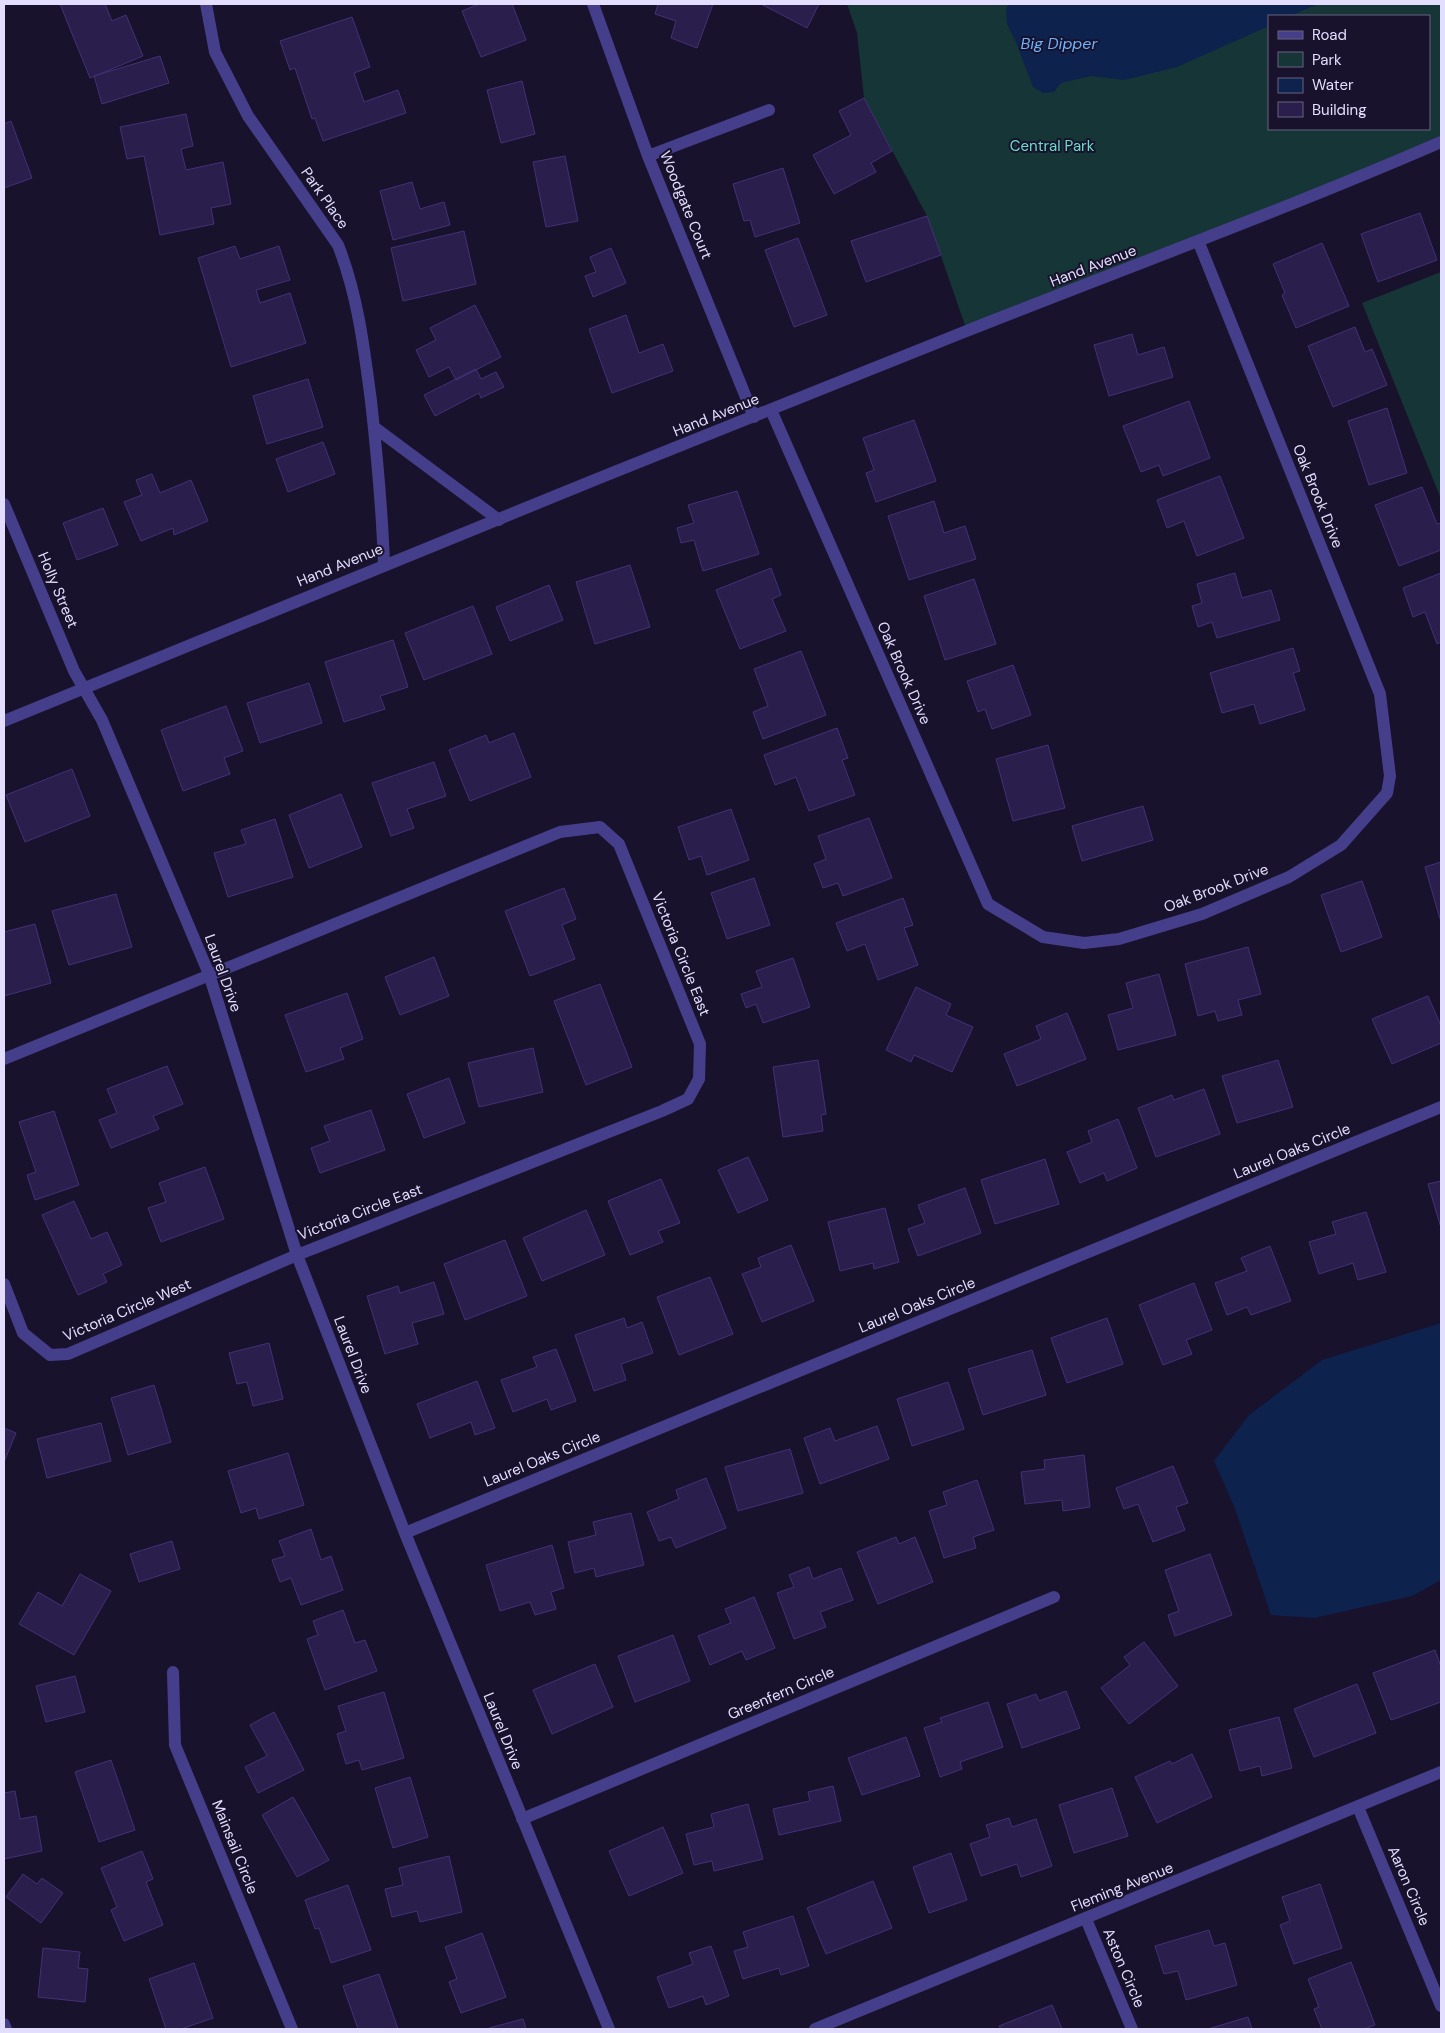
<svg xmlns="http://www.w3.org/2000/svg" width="1445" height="2033" viewBox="0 0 1445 2033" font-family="'DM Sans',sans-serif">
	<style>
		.green { fill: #153536; fill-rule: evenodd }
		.water { fill: #0e224e }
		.building { fill: #2a1e4c; stroke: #433178 }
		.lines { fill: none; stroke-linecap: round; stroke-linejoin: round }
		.minor { stroke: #453e8a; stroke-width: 12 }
		.tertiary { stroke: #453e8a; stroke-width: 12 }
		.labels { text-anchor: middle; stroke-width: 4; stroke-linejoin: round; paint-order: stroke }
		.park-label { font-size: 15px; fill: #68dfc8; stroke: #18122c }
		.street-label { font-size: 15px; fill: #e3ddfe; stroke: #18122c }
		.water-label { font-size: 16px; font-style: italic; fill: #6db2fc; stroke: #18122c }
	</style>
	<rect width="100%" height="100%" fill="#18122c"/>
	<path class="green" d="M847 4H1441V140L967 331 927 216 864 98 857 33ZM1269 16H1429V129H1269Z
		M1441 272V499L1362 303Z"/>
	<path class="water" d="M1008 4H1318L1290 16H1269V26L1177 67 1124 80 1091 76 1061 83 1054 92 1043 93 1033 87 1017 45 1007 24 1006 11Z
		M1441 1323V1580L1412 1596 1314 1618 1271 1615 1234 1506 1214 1461 1249 1415 1322 1360Z"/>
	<path class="building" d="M60 4H105L112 21 126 15 143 56 90 78Z
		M479 4H512L526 40 481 57 462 11Z
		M658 4H713L697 48 671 38 676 21 655 14Z
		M761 4H819L807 28Z
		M352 17 370 67 354 73 364 102 398 90 406 113 323 141 315 118 312 119 295 68 290 70 280 41Z
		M160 56 169 83 102 104 94 76Z
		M522 81 535 134 501 143 487 90Z
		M864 98 892 151 871 163 876 172 834 194 813 155 851 135 839 111Z
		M186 114 193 146 181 149 186 170 223 162 231 204 211 208 214 224 160 235 144 156 127 159 120 127Z
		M11 121 32 178 4 188V124Z
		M565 156 578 221 546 227 533 162Z
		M783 168 800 223 755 237 750 220 744 221 733 184Z
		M412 182 420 209 444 202 450 225 393 240 380 191Z
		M1420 213 1437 260 1378 282 1361 234Z
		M927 216 941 255 866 282 851 241Z
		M464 231 476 284 403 301 391 248Z
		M798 238 827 315 794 327 765 250Z
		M1322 243 1349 306 1296 328 1282 295 1285 293 1273 264Z
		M235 246 240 259 279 246 290 280 256 290 260 303 290 293 306 343 231 367 198 258Z
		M611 248 626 283 593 297 585 276 596 272 590 257Z
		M475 305 501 357 456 380 449 367 429 377 416 350 436 340 430 328Z
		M626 315 639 353 663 344 673 371 612 393 589 329Z
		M1355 327 1365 352 1372 349 1387 385 1333 407 1308 346Z
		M1132 334 1138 355 1164 347 1173 377 1109 396 1094 345Z
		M476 369 481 379 496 372 504 387 481 398 479 393 435 416 424 395Z
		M308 379 323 427 267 444 253 396Z
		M1189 401 1210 458 1163 476 1159 465 1141 472 1123 426Z
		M1387 408 1407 473 1369 485 1348 421Z
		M914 420 936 481 876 502 866 473 874 470 863 438Z
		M323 442 335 474 288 492 276 459Z
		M152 474 160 493 191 480 208 521 174 535 173 528 141 541 124 502 142 495 136 480Z
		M1220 476 1244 538 1197 556 1184 521 1167 528 1157 500Z
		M1422 487 1437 524 1441 523V550L1399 566 1375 505Z
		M737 491 759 554 703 571 694 540 681 543 677 528 694 523 688 505Z
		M934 501 944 533 965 526 976 559 909 580 888 516Z
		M103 508 118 545 77 560 63 523Z
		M630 565 650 627 595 644 576 582Z
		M771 568 781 595 772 599 786 631 740 649 716 590Z
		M1235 573 1242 598 1271 590 1280 620 1217 638 1212 622 1198 627 1192 606 1202 603 1197 584Z
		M1441 573V642L1437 644 1425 612 1413 617 1403 588Z
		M974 579 996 644 945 660 924 596Z
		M549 585 563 620 510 641 496 607Z
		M473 606 492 654 424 680 405 633Z
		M393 640 408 687 380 696 385 709 344 722 325 662Z
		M1293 648 1300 671 1293 673 1305 710 1260 724 1254 704 1222 713 1210 673Z
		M801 651 826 715 763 739 753 712 768 706 754 669Z
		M1013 665 1031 715 992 729 985 709 978 712 967 681Z
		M309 683 322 723 260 743 247 703Z
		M226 706 243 751 224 758 230 774 183 791 161 730Z
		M837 728 848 758 842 760 855 795 809 811 796 777 775 785 764 755Z
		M514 733 531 777 470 801 449 750 486 735 489 743Z
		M1048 745 1065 808 1013 821 996 759Z
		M434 762 446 796 407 809 414 828 391 836 372 783Z
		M72 769 90 816 25 842 6 795Z
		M341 794 362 847 309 868 289 815Z
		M1143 806 1153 840 1082 861 1072 826Z
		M731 809 749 860 707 875 701 856 689 860 678 827Z
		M869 818 892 878 843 896 838 883 823 888 814 864 826 859 818 836Z
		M275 819 293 877 228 897 214 853 246 844 241 830Z
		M1441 862V918L1440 919 1425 867Z
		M754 878 770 925 727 939 711 893Z
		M1362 881 1382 937 1341 952 1321 895Z
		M564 888 576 919 562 925 575 959 530 976 505 911Z
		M116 894 132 947 69 965 52 911Z
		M903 898 913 925 904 928 918 965 878 980 865 944 847 951 836 923Z
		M35 924 51 983 4 996V932Z
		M1248 947 1261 994 1238 1000 1242 1015 1218 1021 1215 1011 1198 1016 1185 964Z
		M434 957 449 996 400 1015 385 977Z
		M793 958 810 1007 763 1023 756 1004 746 1008 741 994 762 987 756 971Z
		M1159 974 1176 1035 1118 1050 1108 1015 1133 1008 1126 983Z
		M600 984 632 1067 586 1085 554 1001Z
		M916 987 951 1004 946 1015 973 1027 952 1072 914 1055 911 1062 886 1050Z
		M347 993 363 1039 340 1048 344 1059 306 1072 285 1015Z
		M1428 996 1441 1026V1043L1392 1064 1372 1019Z
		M1067 1013 1086 1059 1017 1086 1004 1054 1041 1039 1036 1026Z
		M533 1048 543 1092 479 1107 468 1063Z
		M818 1060 826 1114 821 1115 823 1131 783 1137 773 1067Z
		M1278 1060 1293 1107 1237 1123 1222 1076Z
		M167 1066 183 1104 153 1116 159 1129 111 1148 99 1120 117 1113 107 1089Z
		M449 1078 465 1123 424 1138 407 1094Z
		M1204 1089 1220 1134 1156 1157 1138 1108 1172 1095 1174 1100Z
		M371 1110 385 1150 320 1173 311 1148 330 1141 324 1126Z
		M54 1111 79 1185 35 1200 27 1175 36 1172 19 1122Z
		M1118 1119 1137 1168 1107 1181 1104 1173 1080 1183 1067 1152 1092 1142 1088 1131Z
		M748 1157 768 1200 738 1213 718 1170Z
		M1045 1159 1059 1204 995 1224 981 1180Z
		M205 1167 224 1219 161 1242 148 1208 166 1202 159 1183Z
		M661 1179 680 1223 658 1231 663 1242 630 1255 608 1201Z
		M1441 1181V1228L1428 1184Z
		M965 1188 981 1233 918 1256 908 1229 925 1223 918 1205Z
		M74 1201 91 1239 107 1232 122 1265 103 1274 107 1282 78 1295 42 1215Z
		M885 1208 899 1262 874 1269 873 1263 840 1271 828 1222Z
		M586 1210 605 1255 542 1281 523 1238Z
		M1366 1212 1386 1272 1358 1280 1353 1263 1319 1274 1309 1242 1336 1234 1332 1222Z
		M505 1240 527 1296 465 1320 444 1264Z
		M791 1245 814 1301 762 1322 742 1274 761 1267 758 1258Z
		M1270 1246 1291 1301 1251 1315 1247 1307 1227 1315 1215 1283 1247 1271 1241 1258Z
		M710 1277 733 1334 679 1355 657 1297Z
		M434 1282 444 1314 412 1323 418 1344 385 1354 367 1296 398 1286 400 1293Z
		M1194 1283 1212 1330 1186 1340 1192 1354 1163 1365 1139 1305Z
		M624 1318 627 1328 642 1322 653 1353 621 1364 626 1380 594 1391 575 1335Z
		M1107 1318 1123 1364 1067 1383 1051 1338Z
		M269 1343 283 1399 253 1406 247 1382 237 1384 229 1353Z
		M556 1349 576 1401 551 1410 547 1399 513 1412 501 1380 537 1367 533 1357Z
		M1032 1350 1046 1395 983 1415 968 1369Z
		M477 1381 495 1428 475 1435 471 1422 430 1438 417 1404Z
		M948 1382 964 1429 912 1446 897 1399Z
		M154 1385 171 1442 128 1455 111 1398Z
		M101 1423 111 1461 47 1478 37 1439Z
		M877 1426 889 1459 820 1484 804 1438 830 1428 835 1441Z
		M4 1428 16 1433 4 1462Z
		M790 1449 803 1493 738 1511 725 1467Z
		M288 1453 304 1505 259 1519 256 1508 241 1513 228 1471Z
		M1084 1455 1090 1507 1063 1511 1062 1500 1025 1504 1021 1472 1045 1469 1044 1460Z
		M1173 1466 1188 1503 1176 1507 1185 1530 1153 1542 1138 1504 1124 1509 1116 1488Z
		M706 1478 726 1528 676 1548 671 1537 659 1541 647 1512 679 1499 676 1490Z
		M977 1480 994 1530 973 1537 976 1548 944 1558 929 1511 947 1505 943 1492Z
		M631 1513 644 1565 596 1577 594 1568 575 1573 568 1542 596 1535 593 1522Z
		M311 1529 321 1560 331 1556 343 1590 301 1605 291 1578 280 1582 272 1560 285 1556 279 1541Z
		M896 1537 899 1544 915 1537 933 1582 878 1604 857 1552Z
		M172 1541 180 1569 139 1582 130 1554Z
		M552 1545 564 1588 551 1592 556 1609 535 1615 530 1602 500 1611 486 1565Z
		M1210 1554 1232 1615 1175 1636 1168 1615 1179 1611 1165 1570Z
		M809 1567 813 1579 841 1568 853 1600 820 1612 826 1627 794 1639 777 1593 794 1587 789 1575Z
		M80 1574 111 1591 74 1655 19 1624 38 1592 62 1606Z
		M754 1597 775 1648 746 1660 742 1651 710 1665 698 1636 731 1623 725 1609Z
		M343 1610 355 1643 365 1640 377 1671 325 1690 307 1639 318 1635 313 1621Z
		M673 1635 690 1681 635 1702 618 1656Z
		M1144 1642 1178 1686 1129 1724 1101 1688 1130 1665 1124 1657Z
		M1435 1650 1441 1667V1702L1391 1720 1373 1673Z
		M595 1664 613 1707 552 1734 533 1690Z
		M75 1676 85 1712 46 1722 36 1686Z
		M1357 1684 1376 1733 1314 1757 1294 1709Z
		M1066 1691 1080 1728 1022 1748 1007 1704 1036 1694 1039 1701Z
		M384 1692 404 1758 362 1770 359 1760 346 1764 337 1734 346 1731 338 1706Z
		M988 1702 1003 1747 960 1762 962 1769 940 1777 924 1728 942 1722 940 1718Z
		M274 1712 304 1770 258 1793 245 1767 267 1756 250 1725Z
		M1279 1717 1292 1768 1262 1776 1260 1766 1240 1771 1229 1730Z
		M906 1737 920 1776 862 1795 848 1758Z
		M1192 1754 1212 1797 1157 1823 1135 1777 1170 1761 1172 1764Z
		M111 1760 135 1830 99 1842 75 1772Z
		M410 1777 428 1837 393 1848 375 1788Z
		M833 1786 841 1821 779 1835 773 1809 810 1801 808 1792Z
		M1112 1788 1128 1836 1074 1853 1059 1805Z
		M15 1791 20 1819 36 1816 42 1851 4 1859V1793Z
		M293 1797 329 1860 297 1877 262 1815Z
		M748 1804 763 1859 714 1871 712 1861 694 1865 686 1834 714 1827 711 1814Z
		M1009 1818 1012 1827 1036 1819 1052 1866 1021 1877 1017 1864 981 1876 970 1844 990 1837 986 1825Z
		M663 1827 683 1873 629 1896 609 1851Z
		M142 1851 153 1879 146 1882 163 1925 124 1941 111 1910 117 1907 101 1868Z
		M951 1853 967 1900 929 1913 913 1867Z
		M449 1856 462 1912 420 1922 417 1911 392 1917 385 1889 403 1885 399 1868Z
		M23 1874 37 1884 42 1878 63 1893 41 1923 6 1897Z
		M873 1881 892 1928 826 1954 807 1908Z
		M1320 1884 1342 1948 1294 1964 1280 1925 1290 1921 1282 1897Z
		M348 1885 371 1950 331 1963 319 1928 315 1929 305 1900Z
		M793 1916 809 1966 781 1975 779 1968 743 1979 734 1951 748 1947 743 1932Z
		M1209 1930 1214 1946 1225 1943 1237 1985 1186 2000 1178 1971 1164 1974 1155 1946Z
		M482 1933 506 1997 461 2013 449 1982 457 1979 445 1947Z
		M711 1946 729 1996 706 2005 703 1996 669 2008 657 1977 693 1964 689 1953Z
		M43 1948 80 1952 78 1968 88 1969 85 2002 38 1997Z
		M1351 1962 1375 2025 1364 2029H1322L1314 2009 1319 2007 1308 1979Z
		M194 1963 213 2018 181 2029H166L149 1979Z
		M379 1974 398 2029H358L343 1986Z
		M1052 2005 1062 2029H1001L999 2026Z
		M1248 2017 1252 2029H1208Z
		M523 2019 526 2029H489V2028Z"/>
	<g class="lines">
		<path class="minor" d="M206 4 215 52 248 116 338 245C358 296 364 348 371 401 377 455 382 510 384 564
			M593 4 648 156 754 417
			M648 156 769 110
			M771 410 988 904 1043 937 1084 943 1119 939 1202 914 1289 877 1341 845 1387 793 1390 776 1380 694 1199 243
			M374 427 499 520
			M4 504 74 671 102 720 209 974 297 1255 405 1533 609 2029
			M4 1059 560 832 600 827 619 844 700 1044 699 1079 688 1099 662 1111 297 1255 68 1354 50 1355 23 1333 4 1284
			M405 1533 1441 1107
			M173 1672 175 1745 292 2029
			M1358 1807 1441 2006
			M522 1819 1054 1597
			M1086 1919 1132 2029
			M4 2024 6 2029"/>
		<path class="tertiary" d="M4 721C323 590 643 459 964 332 1123 269 1284 210 1441 142
			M815 2029 1441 1772"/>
	</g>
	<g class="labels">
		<g class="park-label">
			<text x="1052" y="151">Central Park</text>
		</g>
		<g class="street-label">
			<text transform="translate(325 198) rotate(55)" y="5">Park Place</text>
			<text transform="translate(686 205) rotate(68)" y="5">Woodgate Court</text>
			<text transform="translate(1093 266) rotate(-21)" y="5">Hand Avenue</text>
			<text transform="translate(716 415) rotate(-22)" y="5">Hand Avenue</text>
			<text transform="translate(1318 496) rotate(68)" y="5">Oak Brook Drive</text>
			<text transform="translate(340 565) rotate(-22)" y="5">Hand Avenue</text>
			<text transform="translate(58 590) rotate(67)" y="5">Holly Street</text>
			<text transform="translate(904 673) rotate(66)" y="5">Oak Brook Drive</text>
			<text transform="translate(1216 888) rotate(-21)" y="5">Oak Brook Drive</text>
			<text transform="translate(681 954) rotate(68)" y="5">Victoria Circle East</text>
			<text transform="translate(223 973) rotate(70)" y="5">Laurel Drive</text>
			<text transform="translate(1292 1151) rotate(-22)" y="5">Laurel Oaks Circle</text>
			<text transform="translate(360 1212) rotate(-21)" y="5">Victoria Circle East</text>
			<text transform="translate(917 1305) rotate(-22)" y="5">Laurel Oaks Circle</text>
			<text transform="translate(127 1310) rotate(-23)" y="5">Victoria Circle West</text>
			<text transform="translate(353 1355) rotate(69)" y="5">Laurel Drive</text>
			<text transform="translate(542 1459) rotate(-22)" y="5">Laurel Oaks Circle</text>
			<text transform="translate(781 1693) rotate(-23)" y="5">Greenfern Circle</text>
			<text transform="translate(503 1731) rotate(68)" y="5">Laurel Drive</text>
			<text transform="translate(235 1847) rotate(68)" y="5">Mainsail Circle</text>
			<text transform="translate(1409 1886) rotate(67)" y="5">Aaron Circle</text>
			<text transform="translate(1122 1887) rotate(-22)" y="5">Fleming Avenue</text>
			<text transform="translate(1124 1968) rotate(67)" y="5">Aston Circle</text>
		</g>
		<g class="water-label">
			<text x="1059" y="49">Big Dipper</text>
		</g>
	</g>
	<rect width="1445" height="2033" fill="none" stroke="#e3ddfe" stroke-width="10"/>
	<rect x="1268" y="15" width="162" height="115" fill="#18122c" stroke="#696380"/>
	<rect x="1278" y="31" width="25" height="8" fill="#453e8a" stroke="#696380"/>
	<text x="1312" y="40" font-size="15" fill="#e3ddfe">Road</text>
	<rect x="1278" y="52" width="25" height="15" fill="#153536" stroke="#696380"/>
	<text x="1312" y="65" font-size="15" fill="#e3ddfe">Park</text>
	<rect x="1278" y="78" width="25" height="15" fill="#0e224e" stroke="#696380"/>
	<text x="1312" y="90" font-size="15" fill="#e3ddfe">Water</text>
	<rect x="1278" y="102" width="25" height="15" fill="#2a1e4c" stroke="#696380"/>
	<text x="1312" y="115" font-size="15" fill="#e3ddfe">Building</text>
</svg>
